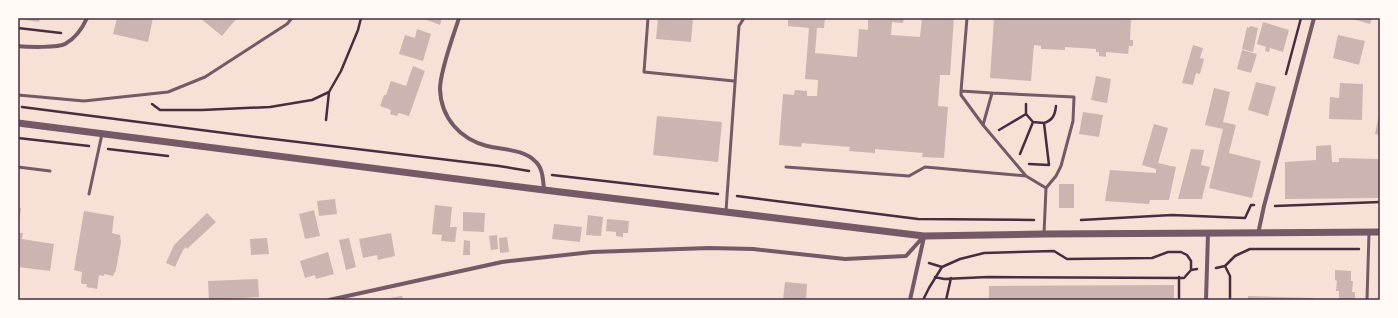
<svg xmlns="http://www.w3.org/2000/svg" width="1398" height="318" viewBox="0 0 1398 318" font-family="Arial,sans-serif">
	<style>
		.building { fill: #ccb4b1 }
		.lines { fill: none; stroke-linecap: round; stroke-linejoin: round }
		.path { stroke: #4a2c40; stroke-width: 2.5 }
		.service { stroke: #755966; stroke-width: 3 }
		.minor { stroke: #755966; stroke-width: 4 }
		.tertiary { stroke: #755966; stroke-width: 7 }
		.neatline { fill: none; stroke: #4a2c40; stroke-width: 1.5 }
	</style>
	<rect width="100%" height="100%" fill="#f7e1d7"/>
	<path class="building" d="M18 18H40L39 22 18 19Z
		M117 18H153L148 42 113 34Z
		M200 18H237L222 36Z
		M422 18H442L440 25Z
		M658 18H693L691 42 656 39Z
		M788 18H825L824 28H817L815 53 857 57 859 29 868 30V19H865V18H904L903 23 892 22 891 35 920 37 922 18H954L950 75H940L938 106 948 107 944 158 922 157 923 153 875 149V153L849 151 850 147 802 143 801 147 779 145 783 94 794 95 795 90 807 91V96H817L818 80 805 79 809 28 788 26Z
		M994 18H1131L1130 40H1133V46H1129L1128 54 1106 52V57L1099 56V52H1096V49L1065 47V50L1041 49V46L1034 45 1031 81 990 78Z
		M1349 18H1372L1370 24Z
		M1263 22 1289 30 1283 52 1270 48 1269 52 1265 51 1266 47 1257 44Z
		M1250 26 1258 28 1253 52 1242 49 1247 27 1249 28Z
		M417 29 431 34 423 61 399 54 405 35 415 38Z
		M1338 35 1365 41 1359 65 1333 58Z
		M1193 45 1203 48 1200 58 1204 59 1200 74 1196 73 1193 85 1182 83Z
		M1242 50 1257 54 1251 73 1237 69Z
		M413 66 425 71 409 116 399 113 397 116 390 114 391 110 380 106 384 95H386L391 81 406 86Z
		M1096 76 1111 79 1107 103 1091 100Z
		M1256 82 1276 87 1268 116 1248 110Z
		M1340 83 1363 84 1362 120 1329 119 1330 97 1339 98Z
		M1214 88 1230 92 1223 122 1236 125 1229 153 1261 161 1252 198 1209 188 1223 129 1205 125Z
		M1083 112 1103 115 1099 137 1079 134Z
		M1379 114H1380V135L1375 134Z
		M657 116 722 122 718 162 653 155Z
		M1154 124 1168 128 1158 163 1176 167 1169 200H1150L1149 204 1105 201 1110 170 1156 173V169L1142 165Z
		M1331 145 1332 162H1339V158L1380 159V198L1285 199V162L1316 160V146Z
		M1191 149 1204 150 1201 165 1210 167 1206 182 1202 199H1178Z
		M1059 184H1074V208H1059Z
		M335 199 337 214 319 216 317 201Z
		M435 205 452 207 450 227H457L455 242 441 241 442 235 432 234Z
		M18 208H21L19 223H18Z
		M314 210 320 236 305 239 299 214Z
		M84 211 114 216 112 233 120 235 121 242 116 270 113 276 104 274V276L99 275 97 289 86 287 87 284H82L81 282 82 272 74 270Z
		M463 212 485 213 484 232 463 231Z
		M207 213 216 222 187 249 186 247 183 250 175 267 166 263 174 245Z
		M588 215 603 217 601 236 586 235Z
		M607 219 629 221 628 233H623V237L616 236V232L606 231Z
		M554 224 582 227 580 242 552 239Z
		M18 233H23L22 239 54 244 50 271 18 267Z
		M391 233 395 256 378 260 377 255 363 258 359 239Z
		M497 235 498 249 491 250 489 236Z
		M507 237 509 252 500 253 499 238Z
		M267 238 269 254 251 255 250 239Z
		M349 238 356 267 346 270 339 240Z
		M464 240 470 241V255H463Z
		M328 252 334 274 316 279 315 275 305 278 300 261Z
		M1335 270 1351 271V281H1353L1352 292H1355V300H1339V291H1336L1337 281 1335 280Z
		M258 279 259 297 209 300 208 281Z
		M785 282 807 284 806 300H783Z
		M1174 285V300H989V286Z
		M402 296 403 300H383V299Z
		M1248 296 1314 298V300H1248Z"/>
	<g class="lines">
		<path class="path" d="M18 28 61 33
			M1286 74 1301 18
			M152 104 160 110H202L270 107 312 100 329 92
			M22 107 240 135 499 166 529 171
			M326 120 329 92 341 71 358 30 361 18
			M1033 122 1044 123
			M999 130 1026 114
			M18 138 89 146
			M108 149 168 156
			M1020 154 1033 122 1026 114V104
			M1029 164 1049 165 1044 123C1053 120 1055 115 1056 106
			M552 175 718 194
			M737 196 918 219 1034 220
			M1275 206 1380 202
			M1081 220 1172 215 1245 218 1251 205H1254
			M929 263 942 267 960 259 984 253 1054 251 1067 259 1152 258 1168 252H1181L1187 255 1191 261V270L1197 269
			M1225 266 1230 276V300
			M1216 268 1225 266 1235 256 1250 249H1359
			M935 277 944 279 988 277 1184 278 1191 270
			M923 300 929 288 942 267
			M946 300 951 278
			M1179 300V277"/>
		<path class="service" d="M648 18 644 72 734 81
			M967 18 961 91 992 93
			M961 91V95L983 125
			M18 95 84 101 168 92 205 77 287 24 292 18
			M18 167 50 171
			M786 167 909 176 925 167 1026 176
			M89 194 102 134
			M726 211 739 26 744 18
			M1044 234 1046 188 1056 176 1061 166 1073 121 1074 97 992 93 983 125 1026 176 1046 188
			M1367 300 1369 233"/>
		<path class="minor" d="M459 18C453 37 440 71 440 89 441 118 460 139 487 146 503 150 524 149 536 162 543 169 543 180 544 190
			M18 46C27 47 58 48 65 44 76 38 82 29 87 18
			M1258 234 1264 206 1314 18
			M329 300 502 262 592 252 709 248 753 249 845 259 906 256 924 236
			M910 300 924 237
			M1206 300 1208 234"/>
		<path class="tertiary" d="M18 123 544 190 924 236 1044 234 1380 232"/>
	</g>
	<rect width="1398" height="318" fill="none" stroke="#fffaf5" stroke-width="38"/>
	<rect x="19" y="19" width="1360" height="280" class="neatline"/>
</svg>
